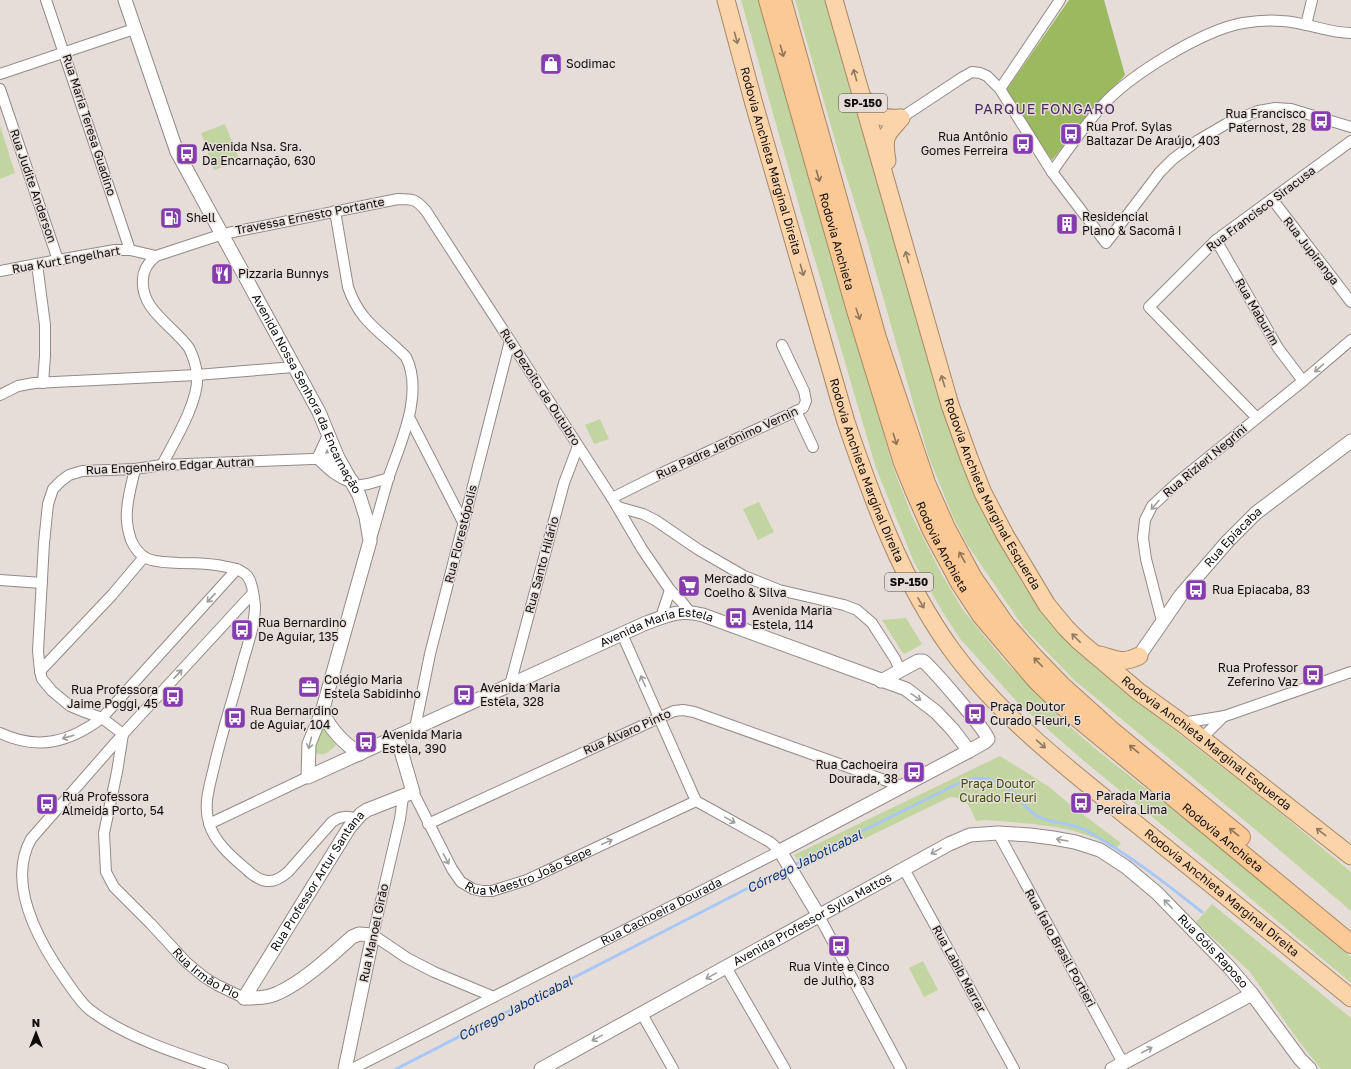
<svg xmlns="http://www.w3.org/2000/svg" width="1351" height="1069" viewBox="0 0 1351 1069" font-family="'Golos Text',sans-serif">
	<style>
		.green { fill: #c2d5a0 }
		.forest { fill: #9bb95e }
		.lines { fill: none; stroke-linecap: round; stroke-linejoin: round }
		.stream { stroke: #a8c7f6; stroke-width: 3 }
		.minor-casing { stroke: #928a87; stroke-width: 12 }
		.tertiary-casing { stroke: #928a87; stroke-width: 15 }
		.trunk-casing { stroke: #a88765; stroke-width: 19 }
		.motorway-casing { stroke: #a88765; stroke-width: 20 }
		.minor { stroke: #fff; stroke-width: 10 }
		.tertiary { stroke: #fff; stroke-width: 13 }
		.trunk { stroke: #fbd4aa; stroke-width: 17 }
		.motorway { stroke: #fac995; stroke-width: 18 }
		.oneway { stroke: #917a62 }
		.oneway2 { stroke: #907457 }
		.oneway3 { stroke: #9f9e9d }
		.labels { text-anchor: middle; stroke-width: 3; stroke-linejoin: round; paint-order: stroke }
		.shield { fill: #e6ddd9; stroke: #504b49; stroke-width: 1 }
		.shield-label { font-size: 11px; font-weight: bold; fill: #0f0c0b }
		.poi-label { font-size: 12px; fill: #0f0c0b; stroke: #e6ddd9; text-anchor: start }
		.street-label { font-size: 12px; fill: #0f0c0b; stroke: #e6ddd9 }
		.park-label { font-size: 12px; fill: #3b4e09; stroke: #e6ddd9 }
		.water-label { font-size: 13px; font-style: italic; fill: #033375; stroke: #e6ddd9 }
		.quarter-label { font-size: 14px; letter-spacing: 1px; fill: #4b2961; stroke: #e6ddd9 }
	</style>
	<rect width="100%" height="100%" fill="#e6ddd9"/>
	<path class="green" d="M741 0H759L894 470 912 516 941 573 963 610 1003 659 1060 718 1098 751 1240 863 1351 957V983L1217 870 1084 761 1020 705 961 640 942 611 914 562 876 468 800 209Z
		M795 0H826L972 484 1021 581 1047 619 1076 651 1113 682 1278 811 1351 872V911L1257 831 1073 679 1024 628 967 544 953 517 928 455 867 241 837 147Z
		M225 124 240 161 214 170 201 133Z
		M0 125 15 173 0 179Z
		M600 419 609 439 594 444 585 425Z
		M759 502 774 532 758 540 743 509Z
		M906 618 922 644 905 654 902 652 882 620Z
		M323 725 336 745C328 753 323 758 313 751Z
		M1000 756 1048 786 1073 807 1121 843 1116 849C1077 824 1030 824 985 820L976 821C969 805 968 798 950 797L804 868 794 855Z
		M1212 904 1351 1018V1069H1321L1298 1040 1250 972 1196 922Z
		M923 961 938 990 924 997 909 968Z"/>
	<path class="forest" d="M1069 0H1104L1125 75 1090 113 1052 160 1005 92Z"/>
	<g class="lines">
		<path class="stream" d="M792 866 961 782C984 775 999 778 1016 796 1022 802 1028 810 1035 815 1050 824 1069 822 1085 830 1127 853 1164 882 1202 912
			M396 1069 787 868"/>
		<g class="minor-casing">
			<g id="minor">
				<path d="M46 0 130 250"/>
				<path d="M1306 25 1312 0"/>
				<path d="M0 74 134 29"/>
				<path d="M0 89 58 260"/>
				<path d="M1000 89 1060 0"/>
				<path d="M901 118 963 77 972 72 980 73 987 76 1000 89 1052 172 1106 243 1160 172 1173 159 1197 141 1226 124 1258 111 1275 108 1291 109 1351 127"/>
				<path d="M1052 172C1068 149 1084 126 1103 105 1130 75 1203 30 1243 23 1255 21 1270 20 1282 21 1305 22 1328 33 1351 33"/>
				<path d="M1272 199 1351 302"/>
				<path d="M335 211 348 287C360 323 382 332 406 357 424 393 401 442 389 476 383 497 377 518 371 539"/>
				<path d="M1216 240 1278 348 1303 381"/>
				<path d="M37 264 45 325V356L43 383"/>
				<path d="M0 271 58 260 115 250H130L156 256"/>
				<path d="M0 395 18 386 34 383 197 375 294 367"/>
				<path d="M796 411 813 447"/>
				<path d="M409 417 464 524"/>
				<path d="M1257 418 1149 307 1216 240 1351 141"/>
				<path d="M317 459 328 435"/>
				<path d="M162 465C174 442 200 400 197 374 196 366 193 356 189 348 174 326 140 310 143 279 143 269 149 262 156 256L223 234 398 199C413 199 416 199 426 211L612 498 642 549 670 590 682 602 689 611"/>
				<path d="M135 469C132 482 128 496 127 510 126 520 128 531 131 540 134 547 139 554 146 558 156 563 168 562 179 563 195 563 211 563 227 567 234 568 243 570 248 577 253 584 254 597 255 606 255 626 247 646 242 665 233 699 222 732 214 767 210 785 203 804 209 823 214 842 232 857 246 869 261 883 272 886 288 872L332 822C340 816 347 815 357 819"/>
				<path d="M355 486 368 484 389 478"/>
				<path d="M612 498 662 473 803 408 806 401 804 391 782 345"/>
				<path d="M618 507 643 514 655 520 699 550 744 576 779 590 844 605 857 610 872 623 895 659 900 670"/>
				<path d="M0 580 42 583"/>
				<path d="M661 617 670 590"/>
				<path d="M1162 621 1146 559 1143 538 1145 520 1152 506 1179 481 1303 381 1351 340"/>
				<path d="M40 671 112 595 144 557"/>
				<path d="M510 685 564 483 578 446"/>
				<path d="M1182 723 1225 716 1351 672"/>
				<path d="M415 728 430 654 510 341"/>
				<path d="M0 733C38 751 70 742 102 718L237 569"/>
				<path d="M123 734 102 718 82 711 70 706 52 691 42 679 40 671 38 651 44 543 48 504 53 489 61 481 69 475 82 471 135 469 162 465 338 458"/>
				<path id="s1" d="M123 734 117 772 104 833 106 872 114 887 151 924 186 962 204 977 217 985 244 998"/>
				<path d="M1201 739 1224 716"/>
				<path id="s2" d="M413 792 452 869 461 882 473 889 482 891H492L527 880 696 801"/>
				<path d="M403 797 400 819 373 935 407 958 434 972 494 997"/>
				<path d="M209 824 308 777"/>
				<path d="M428 824 674 711 683 710 694 712 901 786"/>
				<path d="M998 833 1123 1063"/>
				<path d="M904 869 1014 1069"/>
				<path d="M819 916 901 1069"/>
				<path d="M726 967 785 1069"/>
				<path d="M642 1014 673 1069"/>
				<path d="M223 1069C181 1055 125 1037 90 1010 80 1002 73 990 65 979 39 942 6 884 31 839L123 734 253 593"/>
				<path id="s3" d="M352 1069 780 851 770 842 696 801 622 634"/>
			</g>
		</g>
		<g class="tertiary-casing">
			<g id="tertiary">
				<path id="s4" d="M125 0 177 152 319 412 338 458 359 495 366 517 370 541 322 712 309 744 308 777 646 623C669 615 678 609 703 615L906 689 936 712 953 730 969 751"/>
				<path d="M320 459C330 469 338 476 352 481"/>
				<path id="s5" d="M1139 656 1181 595 1228 541 1256 513 1351 441"/>
				<path d="M322 712C331 730 343 743 360 754"/>
				<path d="M819 916 780 851 969 751 985 742 988 739C986 730 931 667 923 661H918L881 681"/>
				<path id="s6" d="M244 998 349 828 361 814 367 810 413 792 397 737"/>
				<path d="M244 998C256 998 268 998 278 993 303 982 332 955 352 937L359 934 373 935 345 1069"/>
				<path id="s7" d="M541 1069 949 844 970 835 998 833 1030 835 1053 838 1075 842 1100 850 1126 867 1157 893 1229 967 1252 994 1300 1059 1310 1069"/>
				<path d="M1112 1069 1252 994"/>
			</g>
		</g>
		<g class="trunk-casing">
			<g id="trunk">
				<path id="s8" d="M726 0 754 104 846 422C873 501 902 581 951 649 1001 718 1069 769 1134 822 1207 881 1279 939 1351 998"/>
				<path id="s9" d="M834 0 950 405 969 458 983 493 1005 535 1047 605 1066 628 1079 641 1139 692 1182 723 1351 856"/>
				<path d="M864 99C878 116 877 119 901 118"/>
				<path d="M887 161C883 136 885 136 901 118"/>
				<path d="M1100 655C1117 660 1122 664 1139 656"/>
			</g>
		</g>
		<g class="motorway-casing">
			<g id="motorway">
				<path id="s10" d="M768 0 855 307 903 463 914 490 932 531 960 583 981 615 1036 680 1062 705 1351 944"/>
				<path d="M782 0 877 338 926 483 946 528 973 578 1005 624 1034 657 1062 686 1112 731 1241 837"/>
			</g>
		</g>
		<use href="#minor" class="minor"/>
		<use href="#tertiary" class="tertiary"/>
		<use href="#trunk" class="trunk"/>
		<use href="#motorway" class="motorway"/>
	</g>
	<defs><path id="oneway-shaft" d="M-6 0H5M1.5-3L5.5 0L1.5 3" fill="none" stroke-width="1.6" stroke-linecap="round" stroke-linejoin="round"/></defs>
	<g class="oneway">
		<use href="#oneway-shaft" transform="translate(736 38) rotate(75)"/>
		<use href="#oneway-shaft" transform="translate(855 75) rotate(-106)"/>
		<use href="#oneway-shaft" transform="translate(907 257) rotate(-105)"/>
		<use href="#oneway-shaft" transform="translate(802 270) rotate(74)"/>
		<use href="#oneway-shaft" transform="translate(943 381) rotate(-107)"/>
		<use href="#oneway-shaft" transform="translate(921 603) rotate(60)"/>
		<use href="#oneway-shaft" transform="translate(1076 638) rotate(-135)"/>
		<use href="#oneway-shaft" transform="translate(1041 744) rotate(41)"/>
		<use href="#oneway-shaft" transform="translate(1321 832) rotate(-142)"/>
	</g>
	<g class="oneway2">
		<use href="#oneway-shaft" transform="translate(782 51) rotate(74)"/>
		<use href="#oneway-shaft" transform="translate(818 176) rotate(74)"/>
		<use href="#oneway-shaft" transform="translate(858 314) rotate(71)"/>
		<use href="#oneway-shaft" transform="translate(895 439) rotate(72)"/>
		<use href="#oneway-shaft" transform="translate(962 557) rotate(-119)"/>
		<use href="#oneway-shaft" transform="translate(1038 662) rotate(-134)"/>
		<use href="#oneway-shaft" transform="translate(1134 749) rotate(-140)"/>
		<use href="#oneway-shaft" transform="translate(1234 832) rotate(-141)"/>
	</g>
	<g class="oneway3">
		<use href="#oneway-shaft" transform="translate(1319 368) rotate(139)"/>
		<use href="#oneway-shaft" transform="translate(1155 505) rotate(130)"/>
		<use href="#oneway-shaft" transform="translate(211 598) rotate(133)"/>
		<use href="#oneway-shaft" transform="translate(178 674) rotate(-47)"/>
		<use href="#oneway-shaft" transform="translate(643 681) rotate(-114)"/>
		<use href="#oneway-shaft" transform="translate(916 697) rotate(34)"/>
		<use href="#oneway-shaft" transform="translate(68 737) rotate(164)"/>
		<use href="#oneway-shaft" transform="translate(310 743) rotate(104)"/>
		<use href="#oneway-shaft" transform="translate(730 820) rotate(29)"/>
		<use href="#oneway-shaft" transform="translate(1062 840) rotate(-170)"/>
		<use href="#oneway-shaft" transform="translate(607 842) rotate(-25)"/>
		<use href="#oneway-shaft" transform="translate(936 851) rotate(151)"/>
		<use href="#oneway-shaft" transform="translate(446 859) rotate(63)"/>
		<use href="#oneway-shaft" transform="translate(1168 904) rotate(-134)"/>
		<use href="#oneway-shaft" transform="translate(711 976) rotate(151)"/>
		<use href="#oneway-shaft" transform="translate(597 1038) rotate(151)"/>
		<use href="#oneway-shaft" transform="translate(1147 1050) rotate(-28)"/>
	</g>
	<defs>
		<g id="shop-square" transform="scale(1.15)"><rect x="-9" y="-9" width="18" height="18" rx="4" fill="#843caf" stroke="#e6ddd9"/><path d="M-5-2.5h2.3a2.7 3.5 0 0 1 5.4 0H5L5.5 6h-11ZM-1.5-2.5h3a1.5 2.3 0 0 0-3 0Z" fill="#fff"/></g>
		<g id="bus-square" transform="scale(1.15)"><rect x="-9" y="-9" width="18" height="18" rx="4" fill="#843caf" stroke="#e6ddd9"/><path d="M-5-6H5V4H4V6H2V4H-2V6H-4V4H-5ZM-3.5-4V0h7V-4ZM-3.5 1.2v1.5H-2V1.2ZM2 1.2v1.5H3.5V1.2Z" fill="#fff"/></g>
		<g id="fuel-square" transform="scale(1.15)"><rect x="-9" y="-9" width="18" height="18" rx="4" fill="#843caf" stroke="#e6ddd9"/><path d="M-5.5-6h7V0h2V4h1.3V-2.5L3-4.5l.8-.8L6-3V5H2.5V1h-1V6h-7ZM-4.2-4.7v3.2H.2V-4.7Z" fill="#fff"/></g>
		<g id="building-square" transform="scale(1.15)"><rect x="-9" y="-9" width="18" height="18" rx="4" fill="#843caf" stroke="#e6ddd9"/><path d="M-4-6H4V6H1V3H-1V6H-4ZM-2.5-4.3h1.7v1.8h-1.7ZM.8-4.3h1.7v1.8H.8ZM-2.5-1h1.7V.8h-1.7ZM.8-1h1.7V.8H.8Z" fill="#fff"/></g>
		<g id="restaurant-square" transform="scale(1.15)"><rect x="-9" y="-9" width="18" height="18" rx="4" fill="#843caf" stroke="#e6ddd9"/><path d="M-5-6h1v4h1v-4h1v4h1v-4h1v5L-1.5 .5V6h-2V.5L-5-1ZM5-6V6H3V1.5H1.5Q1.5-4 5-6Z" fill="#fff"/></g>
		<g id="supermarket-square" transform="scale(1.15)"><rect x="-9" y="-9" width="18" height="18" rx="4" fill="#843caf" stroke="#e6ddd9"/><path d="M-6-5.5h2.5l.6 2H6L4.5 2H-2.5L-4.4-4H-6ZM-1.5 3.2a1.3 1.3 0 1 0 .1 0ZM3 3.2a1.3 1.3 0 1 0 .1 0Z" fill="#fff"/></g>
		<g id="office-square" transform="scale(1.15)"><rect x="-9" y="-9" width="18" height="18" rx="4" fill="#843caf" stroke="#e6ddd9"/><path d="M-6-3h4V-5.5h4V-3h4V5H-6ZM-1-4.5V-3h2v-1.5ZM-6 0V1H6V0Z" fill="#fff"/></g>
	</defs>
	<g fill-rule="evenodd">
		<use href="#shop-square" x="551" y="64"/>
		<use href="#bus-square" x="1321" y="121"/>
		<use href="#bus-square" x="1071" y="134"/>
		<use href="#bus-square" x="1023" y="144"/>
		<use href="#bus-square" x="187" y="154"/>
		<use href="#fuel-square" x="171" y="218"/>
		<use href="#building-square" x="1067" y="224"/>
		<use href="#restaurant-square" x="222" y="274"/>
		<use href="#supermarket-square" x="689" y="586"/>
		<use href="#bus-square" x="1196" y="590"/>
		<use href="#bus-square" x="736" y="618"/>
		<use href="#bus-square" x="242" y="630"/>
		<use href="#bus-square" x="1313" y="675"/>
		<use href="#office-square" x="309" y="687"/>
		<use href="#bus-square" x="464" y="695"/>
		<use href="#bus-square" x="173" y="697"/>
		<use href="#bus-square" x="975" y="714"/>
		<use href="#bus-square" x="235" y="718"/>
		<use href="#bus-square" x="366" y="742"/>
		<use href="#bus-square" x="914" y="772"/>
		<use href="#bus-square" x="1081" y="803"/>
		<use href="#bus-square" x="47" y="804"/>
		<use href="#bus-square" x="839" y="946"/>
	</g>
	<g class="labels">
		<g class="shield">
			<rect x="839" y="94" width="48" height="18" rx="3"/>
			<rect x="885" y="573" width="48" height="18" rx="3"/>
		</g>
		<g class="shield-label">
			<text x="863" y="107">SP-150</text>
			<text x="909" y="586">SP-150</text>
		</g>
		<g class="poi-label">
			<text x="566" y="68">Sodimac</text>
			<text x="1306" y="118" text-anchor="end">Rua Francisco<tspan x="1306" dy="14">Paternost, 28</tspan></text>
			<text x="1086" y="131">Rua Prof. Sylas<tspan x="1086" dy="14">Baltazar De Araújo, 403</tspan></text>
			<text x="1008" y="141" text-anchor="end">Rua Antônio<tspan x="1008" dy="14">Gomes Ferreira</tspan></text>
			<text x="202" y="151">Avenida Nsa. Sra.<tspan x="202" dy="14">Da Encarnação, 630</tspan></text>
			<text x="1082" y="221">Residencial<tspan x="1082" dy="14">Plano &amp; Sacomã I</tspan></text>
			<text x="186" y="222">Shell</text>
			<text x="238" y="278">Pizzaria Bunnys</text>
			<text x="704" y="583">Mercado<tspan x="704" dy="14">Coelho &amp; Silva</tspan></text>
			<text x="1212" y="594">Rua Epiacaba, 83</text>
			<text x="752" y="615">Avenida Maria<tspan x="752" dy="14">Estela, 114</tspan></text>
			<text x="258" y="627">Rua Bernardino<tspan x="258" dy="14">De Aguiar, 135</tspan></text>
			<text x="1298" y="672" text-anchor="end">Rua Professor<tspan x="1298" dy="14">Zeferino Vaz</tspan></text>
			<text x="324" y="684">Colégio Maria<tspan x="324" dy="14">Estela Sabidinho</tspan></text>
			<text x="480" y="692">Avenida Maria<tspan x="480" dy="14">Estela, 328</tspan></text>
			<text x="158" y="694" text-anchor="end">Rua Professora<tspan x="158" dy="14">Jaime Poggi, 45</tspan></text>
			<text x="990" y="711">Praça Doutor<tspan x="990" dy="14">Curado Fleuri, 5</tspan></text>
			<text x="250" y="715">Rua Bernardino<tspan x="250" dy="14">de Aguiar, 104</tspan></text>
			<text x="382" y="739">Avenida Maria<tspan x="382" dy="14">Estela, 390</tspan></text>
			<text x="898" y="769" text-anchor="end">Rua Cachoeira<tspan x="898" dy="14">Dourada, 38</tspan></text>
			<text x="1096" y="800">Parada Maria<tspan x="1096" dy="14">Pereira Lima</tspan></text>
			<text x="62" y="801">Rua Professora<tspan x="62" dy="14">Almeida Porto, 54</tspan></text>
			<text x="839" y="971" text-anchor="middle">Rua Vinte e Cinco<tspan x="839" dy="14">de Julho, 83</tspan></text>
		</g>
		<g class="street-label">
			<text transform="translate(89 125) rotate(72)" y="4">Rua Maria Teresa Guadino</text>
			<text dy="4" stroke="none"><textPath href="#s8" startOffset="167">Rodovia Anchieta Marginal Direita</textPath></text>
			<text transform="translate(33 186) rotate(71)" y="4">Rua Judite Anderson</text>
			<text transform="translate(1261 209) rotate(-37)" y="4">Rua Francisco Siracusa</text>
			<text transform="translate(310 216) rotate(-11)" y="4">Travessa Ernesto Portante</text>
			<text dy="4" stroke="none"><textPath href="#s10" startOffset="251">Rodovia Anchieta</textPath></text>
			<text transform="translate(1311 251) rotate(52)" y="4">Rua Jupiranga</text>
			<text transform="translate(66 260) rotate(-10)" y="4">Rua Kurt Engelhart</text>
			<text transform="translate(1257 312) rotate(60)" y="4">Rua Maburim</text>
			<text transform="translate(540 387) rotate(57)" y="4">Rua Dezoito de Outubro</text>
			<text dy="4" stroke="none"><textPath href="#s4" startOffset="435">Avenida Nossa Senhora da Encarnação</textPath></text>
			<text transform="translate(727 443) rotate(-25)" y="4">Rua Padre Jerônimo Vernin</text>
			<text transform="translate(1205 461) rotate(-40)" y="4">Rua Rizieri Negrini</text>
			<text transform="translate(170 466) rotate(-3)" y="4">Rua Engenheiro Edgar Autran</text>
			<text dy="4" stroke="none"><textPath href="#s8" startOffset="491">Rodovia Anchieta Marginal Direita</textPath></text>
			<text dy="4" stroke="none"><textPath href="#s9" startOffset="520">Rodovia Anchieta Marginal Esquerda</textPath></text>
			<text transform="translate(461 534) rotate(-76)" y="4">Rua Florestópolis</text>
			<text dy="4" stroke="none"><textPath href="#s5" startOffset="152">Rua Epiacaba</textPath></text>
			<text dy="4" stroke="none"><textPath href="#s10" startOffset="575">Rodovia Anchieta</textPath></text>
			<text transform="translate(542 565) rotate(-75)" y="4">Rua Santo Hilário</text>
			<text dy="4" stroke="none"><textPath href="#s4" startOffset="1223">Avenida Maria Estela</textPath></text>
			<text transform="translate(627 732) rotate(-24)" y="4">Rua Álvaro Pinto</text>
			<text dy="4" stroke="none"><textPath href="#s9" startOffset="856">Rodovia Anchieta Marginal Esquerda</textPath></text>
			<text dy="4" stroke="none"><textPath href="#s10" startOffset="983">Rodovia Anchieta</textPath></text>
			<text dy="4" stroke="none"><textPath href="#s2" startOffset="175">Rua Maestro João Sepe</textPath></text>
			<text dy="4" stroke="none"><textPath href="#s6" startOffset="138">Rua Professor Artur Santana</textPath></text>
			<text dy="4" stroke="none"><textPath href="#s8" startOffset="1055">Rodovia Anchieta Marginal Direita</textPath></text>
			<text dy="4" stroke="none"><textPath href="#s3" startOffset="347">Rua Cachoeira Dourada</textPath></text>
			<text dy="4" stroke="none"><textPath href="#s7" startOffset="310">Avenida Professor Sylla Mattos</textPath></text>
			<text transform="translate(374 933) rotate(-78)" y="4">Rua Manoel Girão</text>
			<text transform="translate(1060 948) rotate(61)" y="4">Rua Ítalo Brasil Portieri</text>
			<text dy="4" stroke="none"><textPath href="#s7" startOffset="773">Rua Góis Raposo</textPath></text>
			<text transform="translate(959 969) rotate(61)" y="4">Rua Labib Marrar</text>
			<text dy="4" stroke="none"><textPath href="#s1" startOffset="284">Rua Irmão Pio</textPath></text>
		</g>
		<g class="park-label">
			<text x="998" y="788">Praça Doutor<tspan x="998" dy="14">Curado Fleuri</tspan></text>
		</g>
		<g class="water-label">
			<text transform="translate(804 861) rotate(-26)" y="5">Córrego Jaboticabal</text>
			<text transform="translate(515 1008) rotate(-27)" y="5">Córrego Jaboticabal</text>
		</g>
		<g class="quarter-label">
			<text x="1045" y="114">PARQUE FONGARO</text>
		</g>
	</g>
	<g transform="translate(36 1033)" stroke="#e6ddd9" stroke-width="3" paint-order="stroke">
	<path d="M0-3L7 15L0 10L-7 15Z" fill="#0f0c0b"/>
	<text y="-6" font-size="11" font-weight="bold" text-anchor="middle" fill="#0f0c0b">N</text>
	</g>
</svg>
